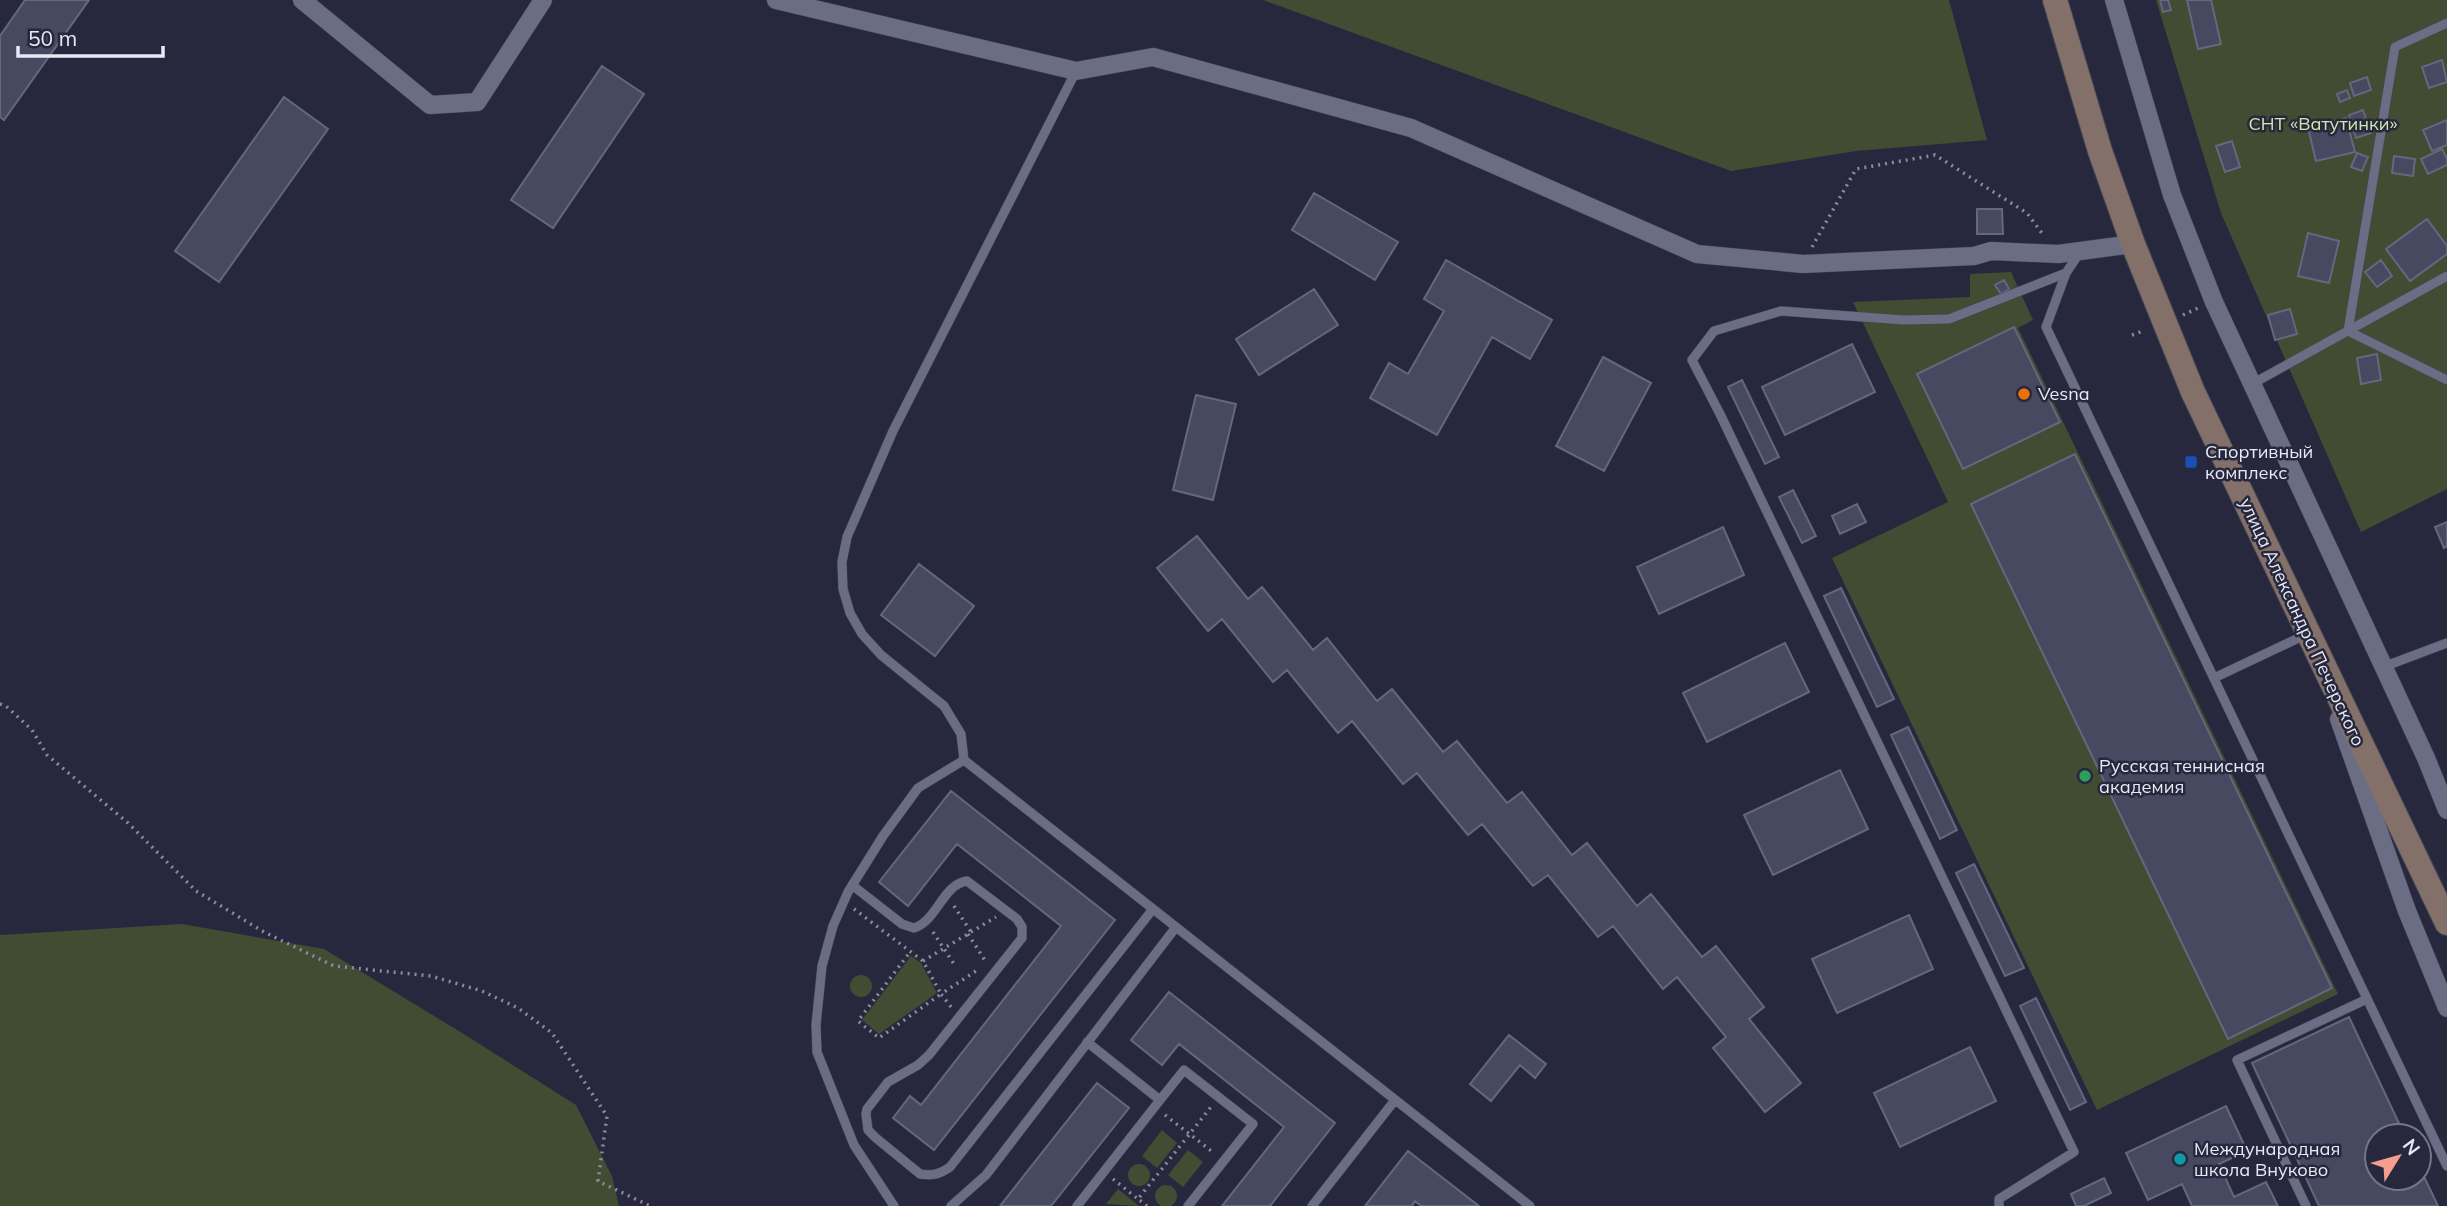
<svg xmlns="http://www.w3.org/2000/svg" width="2447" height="1206" viewBox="0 0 2447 1206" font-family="Mulish,sans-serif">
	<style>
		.green { fill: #414c33 }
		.building { fill: #474960; stroke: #65677e; stroke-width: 2 }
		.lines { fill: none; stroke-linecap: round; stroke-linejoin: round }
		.lane-casing { stroke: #454556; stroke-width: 10 }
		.street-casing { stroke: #454556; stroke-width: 19 }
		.secondary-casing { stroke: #454556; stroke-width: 26 }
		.path { stroke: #8b8c9e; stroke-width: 3.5; stroke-dasharray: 2 5; stroke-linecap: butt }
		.lane { stroke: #6b6d85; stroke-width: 9 }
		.street { stroke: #6b6d85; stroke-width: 18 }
		.secondary { stroke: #837169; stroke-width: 24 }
		.food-dot { fill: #e8710a; stroke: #27283d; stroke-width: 2.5 }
		.transit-dot { fill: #1a4fb4; stroke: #27283d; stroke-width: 2.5 }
		.leisure-dot { fill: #2e9e5b; stroke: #27283d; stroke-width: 2.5 }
		.culture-dot { fill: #0f9aa8; stroke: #27283d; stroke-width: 2.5 }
		.labels { text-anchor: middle; stroke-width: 5; stroke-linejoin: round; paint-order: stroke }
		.park-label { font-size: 18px; fill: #cbeaa8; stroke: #27283d }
		.poi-label { font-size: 18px; fill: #e8e9f7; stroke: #27283d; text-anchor: start }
		.street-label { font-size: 18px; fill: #e8e9f7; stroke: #27283d }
	</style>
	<rect width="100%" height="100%" fill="#27283d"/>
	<path class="green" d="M1263 0H1949L1987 140 1856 151 1731 171Z
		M2156 0H2447V489L2361 532 2221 213Z
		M2011 272 2033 320 2018 328 2338 994 2097 1110 1832 558 1948 502 1853 302 1970 297V274Z
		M182 924 324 949 467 1036 576 1105 612 1176 619 1206H0V935Z
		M911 956 921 963 937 993 879 1034 862 1020Z
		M850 986a11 11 0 1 1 22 0a11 11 0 1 1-22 0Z
		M1162 1130 1177 1143 1157 1168 1142 1156Z
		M1188 1150 1203 1162 1183 1187 1168 1175Z
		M1128 1175a11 11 0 1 1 22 0a11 11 0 1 1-22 0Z
		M1155 1196a11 11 0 1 1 22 0a11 11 0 1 1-22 0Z
		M1118 1189 1139 1206 1106 1204Z"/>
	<path class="building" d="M25 0H89L4 120 0 117V36Z
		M2160 0H2168L2171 10 2163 12Z
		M2187 0H2211L2221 44 2198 49Z
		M2442 60 2447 82 2429 88 2422 67Z
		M602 66 644 94 553 228 511 200Z
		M2367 77 2371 90 2354 96 2350 83Z
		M2347 90 2350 98 2340 102 2337 94Z
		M284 97 328 129 219 282 175 251Z
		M2363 110 2371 133 2356 138 2349 115Z
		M2346 118 2355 152 2316 161 2308 128Z
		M2447 120V145L2432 151 2423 130Z
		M2232 141 2240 167 2225 172 2216 146Z
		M2442 149 2447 159V165L2428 174 2421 159Z
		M2357 153 2368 157 2362 171 2351 167Z
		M2394 156 2415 159 2413 176 2392 173Z
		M1314 193 1398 242 1375 280 1292 230Z
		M1977 209H2002L2003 234H1977Z
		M2427 219 2447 246V254L2410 281 2386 249Z
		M2308 233 2339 241 2329 283 2298 276Z
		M1446 260 1552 320 1530 359 1492 337 1437 435 1370 398 1389 363 1408 374 1444 311 1424 299Z
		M2381 260 2392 276 2377 287 2365 272Z
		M2004 280 2009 289 2001 294 1995 285Z
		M1314 289 1338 325 1259 375 1236 339Z
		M2290 309 2297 334 2275 340 2268 315Z
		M2014 327 2060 422 1963 469 1917 374Z
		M1852 344 1875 392 1785 435 1762 387Z
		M2377 354 2381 380 2361 384 2357 358Z
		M1603 357 1651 383 1604 471 1556 446Z
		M1742 380 1779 457 1765 464 1728 387Z
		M1196 395 1236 404 1213 500 1173 490Z
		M2075 454 2332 988 2228 1039 1971 504Z
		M1793 490 1816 536 1802 543 1779 497Z
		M1857 504 1866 522 1840 534 1832 516Z
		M2447 522V546L2444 548 2435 527Z
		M1723 527 1744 575 1659 614 1637 567Z
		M1197 536 1248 599 1262 587 1313 650 1327 638 1377 701 1392 689 1443 752 1457 741 1507 803 1522 792 1572 855 1587 843 1637 906 1651 894 1702 957 1716 946 1764 1007 1749 1019 1801 1083 1765 1112 1713 1048 1726 1037 1677 977 1663 989 1613 926 1598 937 1548 875 1533 886 1482 824 1468 835 1417 773 1403 784 1352 721 1338 733 1287 670 1273 682 1222 619 1208 631 1157 568Z
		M919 564 974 606 935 656 881 615Z
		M1841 588 1894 699 1877 707 1824 596Z
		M1785 643 1809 692 1707 742 1683 693Z
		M1908 727 1957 830 1940 839 1891 735Z
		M1840 770 1868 829 1773 875 1744 815Z
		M951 791 1115 920 934 1150 893 1118 910 1096 921 1105 1061 926 957 844 908 906 879 882Z
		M1974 864 2024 968 2005 976 1956 873Z
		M1909 915 1933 969 1837 1013 1812 959Z
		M1169 992 1335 1123 1270 1206H1222L1284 1127 1179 1044 1162 1065 1131 1040Z
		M2036 998 2086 1102 2070 1110 2020 1006Z
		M2349 1017 2405 1136H2377V1178H2419V1166L2438 1206H2319L2252 1063Z
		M1509 1035 1546 1064 1535 1078 1520 1065 1491 1101 1470 1084Z
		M1970 1047 1996 1101 1900 1147 1874 1093Z
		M1097 1083 1129 1108 1051 1206H1000Z
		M2226 1106 2247 1151 2219 1164 2234 1197 2266 1182 2278 1206H2192L2182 1184 2148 1200 2126 1153Z
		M1408 1151 1479 1206H1421L1415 1201 1412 1206H1365Z
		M2104 1178 2111 1193 2084 1206H2076L2071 1194Z"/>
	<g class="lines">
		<g class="lane-casing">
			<path id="lane" d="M2447 23 2395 47 2348 331 2447 380
				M1076 71 893 431 847 537 842 562 843 589 850 613 862 634 881 655 944 706 961 734 964 760 1530 1206
				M2066 273 2046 327 2447 1166
				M2252 384 2447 276
				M2383 667 2447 643
				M2214 678 2305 635
				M852 885 902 924 914 928C937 921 943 884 967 881L1017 919 1022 927V938L929 1055 918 1065 888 1082 867 1109 866 1114 868 1130 876 1138 920 1174C933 1176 940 1174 950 1167L1153 909
				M1160 1100 1184 1070 1253 1124 1188 1206
				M894 1206 854 1145 817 1052 816 1025 822 966 833 926 848 892 883 836 918 788 964 760
				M951 1206 986 1175 1176 927
				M1077 1206 1160 1100 1087 1042
				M1312 1206 1395 1100
				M1999 1206V1199L2074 1152 1720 414 1692 360 1714 331 1781 311 1904 320 1949 319 2066 273 2080 252
				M2306 1206 2237 1060 2367 999"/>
		</g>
		<g class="street-casing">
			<path id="street" d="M302 0 430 105 477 102 543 0
				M776 0 1076 71 1153 57 1411 128 1697 254 1803 264 1974 256 1991 251 2058 254 2133 244
				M2114 0 2172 195 2214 302 2426 758 2447 810
				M2339 719 2407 911 2447 1008"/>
		</g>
		<g class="secondary-casing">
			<path id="secondary" d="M2055 0 2100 151 2133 244 2193 392 2447 923"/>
		</g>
		<path class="path" d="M1812 247 1856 169 1935 155 2027 213 2044 236
			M2183 315 2198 308
			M2132 335 2143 331
			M0 704 6 706 32 730 47 755 128 823 196 891 264 932 334 966 431 976 482 991 518 1008 552 1033 607 1116 598 1181 650 1206
			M954 906 971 932
			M854 909 923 961 941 994 879 1038 858 1021 910 952
			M933 932 956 967
			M968 934 986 962
			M923 961 996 917
			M951 1007 941 994 976 971
			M1165 1115 1214 1153
			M1113 1179 1138 1199
			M1147 1206 1138 1199 1211 1107"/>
		<use href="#lane" class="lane"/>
		<use href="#street" class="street"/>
		<use href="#secondary" class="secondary"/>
	</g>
	<circle class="food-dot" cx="2024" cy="394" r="7"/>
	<rect class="transit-dot" x="2184" y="455" width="14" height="14" rx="3.5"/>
	<circle class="leisure-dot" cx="2085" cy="776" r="7"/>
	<circle class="culture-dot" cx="2180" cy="1159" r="7"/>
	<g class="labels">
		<g class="park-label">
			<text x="2323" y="130">СНТ «Ватутинки»</text>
		</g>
		<g class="poi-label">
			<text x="2038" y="400">Vesna</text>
			<text x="2205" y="458">Спортивный<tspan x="2205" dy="21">комплекс</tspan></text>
			<text x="2099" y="772">Русская теннисная<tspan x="2099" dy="21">академия</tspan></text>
			<text x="2194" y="1155">Международная<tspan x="2194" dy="21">школа Внуково</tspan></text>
		</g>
		<g class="street-label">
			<text transform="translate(2302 622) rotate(65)" y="6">улица Александра Печерского</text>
		</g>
	</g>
	<g transform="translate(2398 1157) rotate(53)"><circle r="33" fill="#27283d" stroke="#747587" stroke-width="2"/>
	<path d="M0-5L12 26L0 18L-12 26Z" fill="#f59d8f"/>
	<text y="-10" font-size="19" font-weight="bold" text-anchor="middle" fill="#e8e9f7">N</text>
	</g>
	<path d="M18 46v10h145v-10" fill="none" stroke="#e8e9f7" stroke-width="3.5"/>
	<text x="28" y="46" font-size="21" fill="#e8e9f7" stroke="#27283d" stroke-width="5" paint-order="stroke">50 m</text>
</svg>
